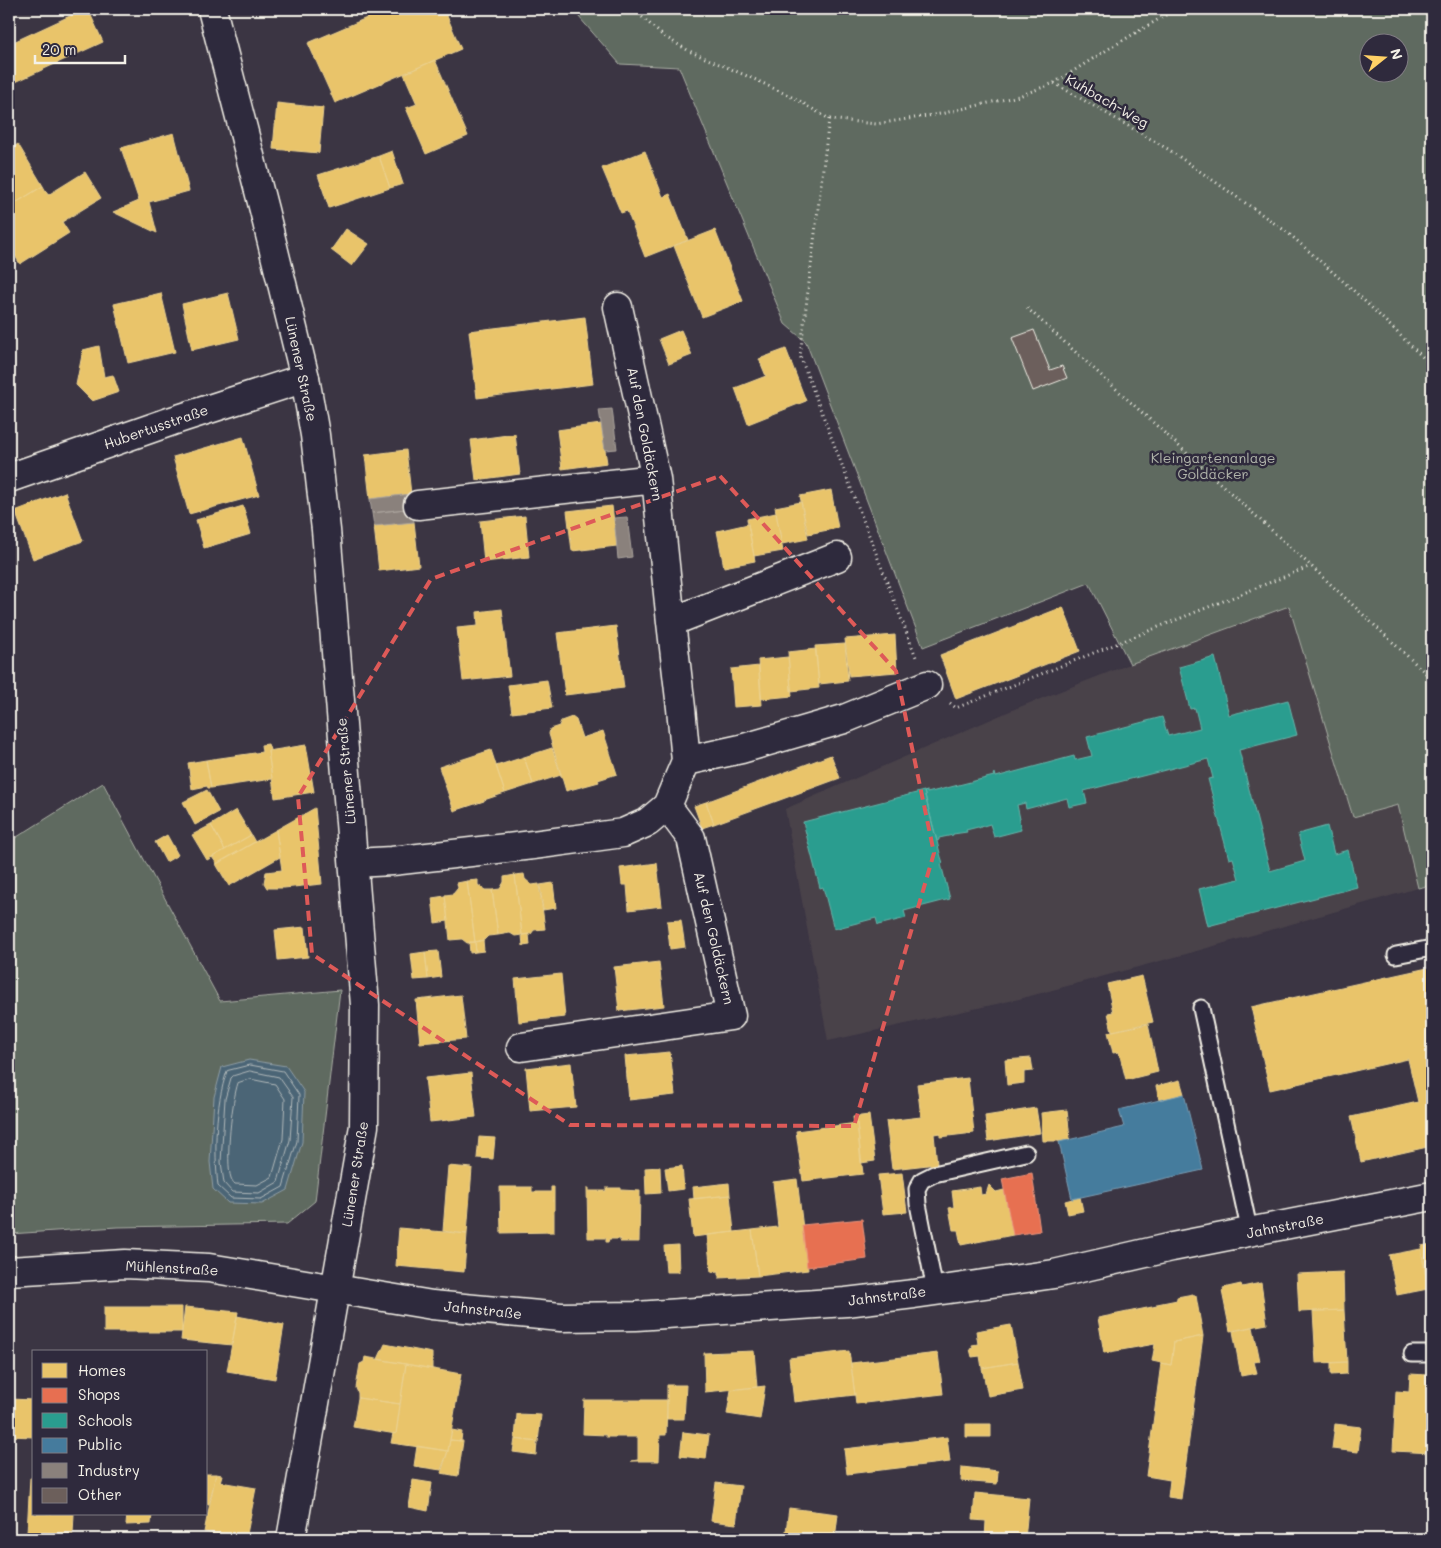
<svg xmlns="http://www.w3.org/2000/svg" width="1441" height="1548" viewBox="0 0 1441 1548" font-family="Mali,sans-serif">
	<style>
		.built { fill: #4a424a }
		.green { fill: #5f6b61; stroke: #aaaea4; fill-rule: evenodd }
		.water { fill: #4c6576; stroke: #8f9da4 }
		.homes { fill: #e9c46a; stroke: #ecd290 }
		.shops { fill: #e76f51; stroke: #eb967e }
		.schools { fill: #2a9d8f; stroke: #67b6aa }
		.public { fill: #457b9d; stroke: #7a9eb4 }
		.industry { fill: #8a817c; stroke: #aaa39c }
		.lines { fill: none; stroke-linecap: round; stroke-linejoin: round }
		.shore { stroke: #b1b9ba; stroke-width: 1 }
		.building { fill: #6c5f5b; stroke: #f4f1e8 }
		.lane-casing { stroke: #f4f1e8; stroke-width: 19 }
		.street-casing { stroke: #f4f1e8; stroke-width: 31 }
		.secondary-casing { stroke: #f4f1e8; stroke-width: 31 }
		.path { stroke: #f4f1e8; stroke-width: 3; stroke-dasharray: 1 4; stroke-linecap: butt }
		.lane { stroke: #2f2a3d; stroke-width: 15 }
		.street { stroke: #2f2a3d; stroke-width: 28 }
		.secondary { stroke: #2f2a3d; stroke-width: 28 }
		.marked { fill: none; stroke: #de5a58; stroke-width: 4; stroke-dasharray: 10 6; stroke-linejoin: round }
		.labels { text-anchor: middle; stroke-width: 5; stroke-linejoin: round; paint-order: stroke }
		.street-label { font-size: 14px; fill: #f4f1e8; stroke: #2f2a3d }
		.park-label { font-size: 14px; fill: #b1b5ab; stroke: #2f2a3d }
	</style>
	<rect width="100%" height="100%" fill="#3b3543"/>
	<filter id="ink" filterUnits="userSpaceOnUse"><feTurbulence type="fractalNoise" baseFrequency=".02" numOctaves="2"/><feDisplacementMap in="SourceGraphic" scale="10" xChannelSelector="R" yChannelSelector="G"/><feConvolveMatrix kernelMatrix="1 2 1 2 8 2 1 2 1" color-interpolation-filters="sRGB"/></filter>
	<g filter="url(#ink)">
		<path class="built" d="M1289 606 1353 816 1398 805 1418 888 1186 954 1019 999 828 1041 785 809 1017 708 1130 664Z"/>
		<path class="green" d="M572 9H1432V885L1418 888 1398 805 1353 817 1289 606 1130 664 1089 583 923 647 806 342 785 324 679 67 620 64ZM1368 42H1398V72H1368Z
			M103 783 220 1001 340 990 315 1201 287 1224 117 1227 9 1234V842Z"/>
		<path class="water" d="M249 1060 286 1066 304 1092 302 1142 288 1190 262 1204 228 1203 213 1189 210 1162 214 1097 222 1067Z"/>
		<path class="homes" d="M85 9H88L103 42 9 85V44Z
			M365 9H444L461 49 335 103 308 43 369 17Z
			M435 60 468 136 426 154 406 108 417 104 404 74Z
			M277 103 323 108 319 153 273 149Z
			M174 133 189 191 149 202 157 233 113 212 139 201 121 148Z
			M18 144 43 186 9 207V150Z
			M392 151 403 184 390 188 379 156Z
			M645 151 663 197 670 194 688 240 645 257 627 211 621 213 602 168Z
			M379 156 390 188 329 208 318 175Z
			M85 172 101 198 62 222 69 233 20 264 9 246V207L43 186 48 195Z
			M346 229 369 244 352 266 331 250Z
			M715 230 743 301 702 317 674 246Z
			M161 293 175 352 128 363 114 304Z
			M228 293 239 339 192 350 182 304Z
			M585 317 593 384 477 398 469 331Z
			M681 330 692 355 669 364 659 339Z
			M99 346 104 377 113 375 119 392 92 401 76 385 83 350Z
			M786 349 806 401 748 424 735 388 766 376 759 359Z
			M601 424 607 463 562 469 557 430Z
			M515 434 520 474 476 480 471 440Z
			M243 437 259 495 189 514 173 457Z
			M406 450 411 494 370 499 365 455Z
			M831 490 838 528 808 534 800 496Z
			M65 492 83 541 33 559 15 511Z
			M801 502 808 539 782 544 775 507Z
			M243 506 251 534 204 548 196 520Z
			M612 506 617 546 572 551 567 511Z
			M776 513 783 551 754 556 747 519Z
			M525 516 529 557 484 562 480 521Z
			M414 522 419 566 379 571 374 526Z
			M748 524 755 561 724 567 717 531Z
			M1063 607 1080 651 956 699 940 655Z
			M502 609 510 676 463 681 457 628 478 626 477 612Z
			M616 626 624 688 565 695 557 633Z
			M895 635 897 672 849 676 845 639Z
			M845 644 848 681 819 684 815 646Z
			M816 649 819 688 791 691 788 652Z
			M788 657 792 696 761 699 758 660Z
			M759 666 762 705 734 707 731 669Z
			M547 680 552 708 512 713 508 685Z
			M572 717 576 720 582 738 603 731 617 774 598 780 599 782 566 791 549 734 550 729 559 726 561 721Z
			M268 744 270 750 268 751 272 779 211 788 206 760 262 752 261 745Z
			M306 745 314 792 275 798 268 751Z
			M552 748 561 775 533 784 524 757Z
			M491 750 505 793 484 800V801L454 811 439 767Z
			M831 755 840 778 714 824 706 802Z
			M524 757 533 784 505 793 496 766Z
			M206 760 211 788H208L207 786 192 789 188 763Z
			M207 790 219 812 195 825 183 802Z
			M706 802 714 824 702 828 694 806Z
			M315 808 322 884 284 888H267L264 883 266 872 282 870 276 830Z
			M236 810 251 835 225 850 211 825Z
			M211 825 225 850 207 860 192 835Z
			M276 830 280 857 229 886 216 864Z
			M167 835 178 855 166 862 155 842Z
			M251 835 255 842 217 864 212 857Z
			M657 863 662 906 629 910 627 885H622L620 868Z
			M524 874 525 879 532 885 539 884 545 929 534 930 531 934 522 935 515 875Z
			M515 875 522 935 515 936 510 933 498 935 492 890 500 889 504 882V877Z
			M478 880V885L485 890H492L498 935 488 936 484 940 475 942 467 881Z
			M467 881 475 942 467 943 462 939 450 940 445 895 453 894 458 888 457 883Z
			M553 883 556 908 543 910 540 885Z
			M445 896 448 921 435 923 432 898Z
			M681 920 685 947 670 949 667 921Z
			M305 927 308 957 278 960 275 930Z
			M529 934 530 945 523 946 522 935Z
			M483 940 484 951 476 952 475 942Z
			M469 942H475L476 952 470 953Z
			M438 951 441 977 428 979 425 952Z
			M425 952 428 979 414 980 411 954Z
			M659 962 664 1006 619 1011 614 967Z
			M1432 967V1007L1431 1008 1432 1013V1146L1361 1162 1351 1117 1418 1102 1408 1059 1270 1090 1251 1007Z
			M561 974 565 1017 519 1022 515 979Z
			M1142 976 1153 1022 1112 1031 1108 1013 1113 1012 1107 984Z
			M461 995 466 1039 420 1043 416 1000Z
			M1148 1024 1158 1072 1126 1080 1119 1052 1113 1053 1108 1032Z
			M670 1052 675 1095 629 1100 625 1056Z
			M1031 1058 1033 1071 1024 1072V1083L1007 1085 1005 1060Z
			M571 1063 576 1107 530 1111 526 1068Z
			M471 1073 476 1117 430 1122 425 1078Z
			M968 1078 974 1133 940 1137V1133L934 1134 937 1164 892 1169 886 1121 921 1117 917 1084Z
			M1180 1080 1184 1094 1159 1100 1156 1086Z
			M1036 1108 1040 1133 988 1141 985 1116Z
			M1067 1110 1070 1139 1059 1142V1141H1043L1041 1113Z
			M869 1115 875 1161 861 1163 857 1123 854 1124 853 1117Z
			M857 1123 863 1174 803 1181 796 1131Z
			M479 1137 495 1138 493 1159 477 1158Z
			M448 1166 472 1168 467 1234 443 1231Z
			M682 1166 684 1189 668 1191 665 1168Z
			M660 1167 661 1193 646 1194 645 1168Z
			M902 1173 907 1212 883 1214 878 1175Z
			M797 1179 808 1270 758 1276 752 1230 778 1227 773 1182Z
			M729 1183 730 1195 694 1199 693 1187Z
			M989 1185 996 1192 1004 1190 1013 1235 961 1245 958 1230H953L949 1208 954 1207 952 1191 980 1187 981 1195 986 1194Z
			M500 1187H532V1192H551V1187H554V1232L501 1233Z
			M587 1188H589V1191H606V1188H621V1190L640 1191 639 1242H620V1239H609L608 1242H606V1238H588Z
			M730 1195 734 1232 693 1237 689 1199Z
			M1080 1197 1083 1211 1068 1214 1065 1201Z
			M399 1228 467 1234 464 1272 396 1266Z
			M752 1230 758 1276 719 1278V1271L711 1272 707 1235Z
			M1432 1244V1288L1428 1289 1421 1246Z
			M678 1245 679 1272H666L664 1246Z
			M1421 1249 1428 1289 1397 1295 1389 1255Z
			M1343 1272 1344 1310 1299 1312 1297 1274Z
			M1261 1283 1267 1324 1230 1331 1222 1291 1224 1290 1223 1288 1241 1284 1242 1287Z
			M1193 1294 1194 1296H1196L1203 1336 1174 1342 1171 1365 1152 1361 1155 1344 1104 1353 1098 1318 1157 1306V1304L1177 1300V1297Z
			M104 1307H182V1332H104Z
			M185 1307 238 1312 232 1345 181 1340Z
			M1344 1310 1347 1362 1316 1363 1313 1311Z
			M237 1316 284 1325 275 1379 227 1371Z
			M1011 1325 1018 1362 982 1368 980 1356 972 1357 970 1349 973 1348 972 1345 978 1344 976 1331Z
			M1253 1327 1260 1361 1254 1362 1257 1373 1241 1376 1233 1331Z
			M1203 1336 1181 1499 1168 1497 1170 1480 1146 1476 1161 1363 1171 1365 1174 1342Z
			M385 1344 432 1353V1369L378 1359Z
			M754 1351 757 1387 705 1392 704 1353Z
			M849 1351 855 1395 794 1402 789 1358Z
			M938 1353 943 1394 856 1404 851 1363Z
			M365 1357 406 1364 400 1404 358 1398V1393L356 1388 360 1364 364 1362Z
			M1018 1362 1023 1390 988 1396 982 1368Z
			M1347 1362V1374L1331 1375V1363Z
			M406 1364 461 1374 448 1451 391 1443 393 1433 396 1434Z
			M1410 1374 1427 1375 1426 1393H1432V1453L1393 1451 1396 1391 1409 1392Z
			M667 1385H686L684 1419H667Z
			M765 1386 760 1419 727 1414 731 1390Z
			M358 1398 400 1404 396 1434 353 1427Z
			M9 1399 34 1400V1437L9 1436Z
			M584 1400H667L666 1435H660L659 1461H631L638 1460V1437H606V1435L583 1434Z
			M517 1414 541 1415 538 1442 515 1439Z
			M966 1424H991V1437H966Z
			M1335 1424 1361 1427 1358 1452 1332 1449Z
			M452 1430 462 1432 461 1441 450 1440Z
			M683 1432 709 1435 706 1459 680 1456Z
			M947 1437 950 1462 847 1474 844 1449Z
			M515 1439 537 1442 536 1455 513 1452Z
			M450 1440 463 1441 458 1476 441 1473 448 1451Z
			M417 1446 448 1451 441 1470 414 1466Z
			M962 1467 998 1471 997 1484 961 1481Z
			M206 1474H216L209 1504H206Z
			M216 1474 222 1475 220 1482 256 1488 246 1539 233 1537 232 1539H216L217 1534 204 1532Z
			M30 1478H34V1514H74L73 1534 27 1533Z
			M413 1480 432 1483 428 1511 409 1507Z
			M716 1483 741 1486 736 1524 711 1521Z
			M975 1493 1029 1498 1025 1539H985L986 1521 973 1520Z
			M789 1508 838 1514 835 1539H785Z
			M127 1514H152L151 1524 126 1525Z"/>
		<path class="shops" d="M1032 1173 1040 1231 1013 1235 1002 1179Z
			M862 1219 867 1259 807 1267 802 1225Z"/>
		<path class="schools" d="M1215 657 1229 715 1288 700 1297 735 1239 750 1270 871 1305 861 1298 834 1327 826 1334 854 1348 850 1357 887 1208 926 1199 889 1239 879 1233 858 1229 859 1208 779 1213 778 1208 759 1084 791 1087 803 1069 807 1067 798 1026 809 1025 803 1017 805 1020 819 1019 820 1021 830 994 837 990 824 980 827V828L978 827 966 830 967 832 953 834V835L939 838V840L937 841 924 792 927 791V793L994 776 993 774 995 773 996 777 1074 756 1075 760 1092 756 1087 737 1162 717 1168 736 1200 728 1195 708 1190 709 1179 667Z
			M924 791 941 857 943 863 941 864 950 899 904 911 906 918 878 925 876 918 834 929 823 887 820 888 803 822Z"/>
		<path class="public" d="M1184 1094 1203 1170 1072 1199 1059 1142 1124 1127 1119 1110Z"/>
		<path class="industry" d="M612 409 617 449 605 450 599 410Z
			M411 494 413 508 372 513 370 499Z
			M413 508 414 522 374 526 372 513Z
			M627 517 632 557 618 559 614 518Z"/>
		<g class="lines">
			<path class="shore" d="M250 1065 283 1071 299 1095 297 1141 283 1187 261 1199 231 1198 218 1186C214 1150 215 1106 227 1071Z
				M250 1071 279 1077 293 1097 290 1140 278 1182 259 1193 232 1192 224 1183 221 1162 225 1099 231 1078 233 1076Z
				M250 1079 275 1084 285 1099 283 1139 272 1177 257 1185 235 1184C233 1182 232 1181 231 1178 225 1161 232 1100 238 1083Z"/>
		</g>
		<path class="building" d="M1034 330 1050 370 1062 366 1067 378 1033 391 1012 338Z"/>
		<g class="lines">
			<g class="lane-casing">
				<path id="lane" d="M1396 955 1432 948
					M1201 1008 1250 1233
					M935 1290 918 1204 917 1189 922 1180 934 1174 1026 1153
					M1412 1354H1432"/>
			</g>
			<g class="street-casing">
				<path id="street" d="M9 478 172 421 305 378
					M418 505 656 479
					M671 622 837 557
					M686 761 741 749 844 719 927 685
					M354 863 392 861 533 845 623 833 648 822 667 806 686 761 681 708 671 622 656 479 618 307
					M521 1047 731 1016 691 838 667 806"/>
			</g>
			<g class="secondary-casing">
				<path id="secondary" d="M212 9 264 210 305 378 315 435 326 530 365 1005 364 1126 291 1539
					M9 1271 125 1264 209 1268 432 1305 561 1317 636 1316 846 1302 914 1294 1054 1274 1172 1247 1432 1196"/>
			</g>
			<path class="path" d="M636 9 641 16 662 35 689 51 754 79 798 100 829 119 876 124 940 114 1019 96 1054 83 1168 149 1287 232 1353 290 1432 366
				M1054 83 1110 48 1176 9
				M829 119 800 356 916 657
				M1027 308 1311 566 1432 679
				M950 703 956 708 1311 566"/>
			<use href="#lane" class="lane"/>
			<use href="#street" class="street"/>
			<use href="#secondary" class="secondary"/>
		</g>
	</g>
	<path class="marked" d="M720 476 896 671 934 853 854 1126 570 1125 312 954 298 797 431 579Z"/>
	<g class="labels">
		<g class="street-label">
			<text transform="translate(1107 101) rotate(30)" y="5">Kuhbach-Weg</text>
			<text transform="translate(301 369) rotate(78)" y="5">Lünener Straße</text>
			<text transform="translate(156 427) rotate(-19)" y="5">Hubertusstraße</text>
			<text transform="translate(645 434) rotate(79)" y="5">Auf den Goldäckern</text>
			<text transform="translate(346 771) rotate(-95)" y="5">Lünener Straße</text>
			<text transform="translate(714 938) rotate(77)" y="5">Auf den Goldäckern</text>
			<text transform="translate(355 1174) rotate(-81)" y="5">Lünener Straße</text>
			<text transform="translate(1285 1226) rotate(-11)" y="5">Jahnstraße</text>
			<text transform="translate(172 1268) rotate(3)" y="5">Mühlenstraße</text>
			<text transform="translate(887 1296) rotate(-7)" y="5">Jahnstraße</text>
			<text transform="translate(483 1310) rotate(6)" y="5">Jahnstraße</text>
		</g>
		<g class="park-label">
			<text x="1213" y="463">Kleingartenanlage<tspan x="1213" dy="16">Goldäcker</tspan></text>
		</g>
	</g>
	<rect width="1441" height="1548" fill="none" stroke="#2f2a3d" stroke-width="30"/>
	<rect x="15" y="15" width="1411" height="1518" fill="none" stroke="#f4f1e8" stroke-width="2" filter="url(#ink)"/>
	<rect x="32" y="1350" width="175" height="165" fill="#2f2a3d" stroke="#7e7a81"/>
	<rect x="42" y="1363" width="25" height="15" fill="#e9c46a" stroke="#7e7a81"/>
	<text x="78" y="1376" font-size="15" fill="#f4f1e8">Homes</text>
	<rect x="42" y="1388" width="25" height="15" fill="#e76f51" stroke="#7e7a81"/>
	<text x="78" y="1400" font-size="15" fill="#f4f1e8">Shops</text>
	<rect x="42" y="1413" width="25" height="15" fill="#2a9d8f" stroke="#7e7a81"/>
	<text x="78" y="1426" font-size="15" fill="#f4f1e8">Schools</text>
	<rect x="42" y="1438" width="25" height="15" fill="#457b9d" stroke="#7e7a81"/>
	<text x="78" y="1450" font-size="15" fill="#f4f1e8">Public</text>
	<rect x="42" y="1463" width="25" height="15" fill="#8a817c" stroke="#7e7a81"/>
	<text x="78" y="1476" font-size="15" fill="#f4f1e8">Industry</text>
	<rect x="42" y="1488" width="25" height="15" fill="#6c5f5b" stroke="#7e7a81"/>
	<text x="78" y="1500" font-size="15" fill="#f4f1e8">Other</text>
	<g transform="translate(1384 58) rotate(73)"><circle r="24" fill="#2f2a3d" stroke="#7e7a81"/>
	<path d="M0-4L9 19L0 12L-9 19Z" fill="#ffd166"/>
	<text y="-8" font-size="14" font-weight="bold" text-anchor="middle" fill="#f4f1e8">N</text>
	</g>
	<path d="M35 55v8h90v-8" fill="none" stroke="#f4f1e8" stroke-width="2.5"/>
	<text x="42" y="55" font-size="15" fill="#f4f1e8" stroke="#2f2a3d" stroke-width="4" paint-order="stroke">20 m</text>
</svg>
